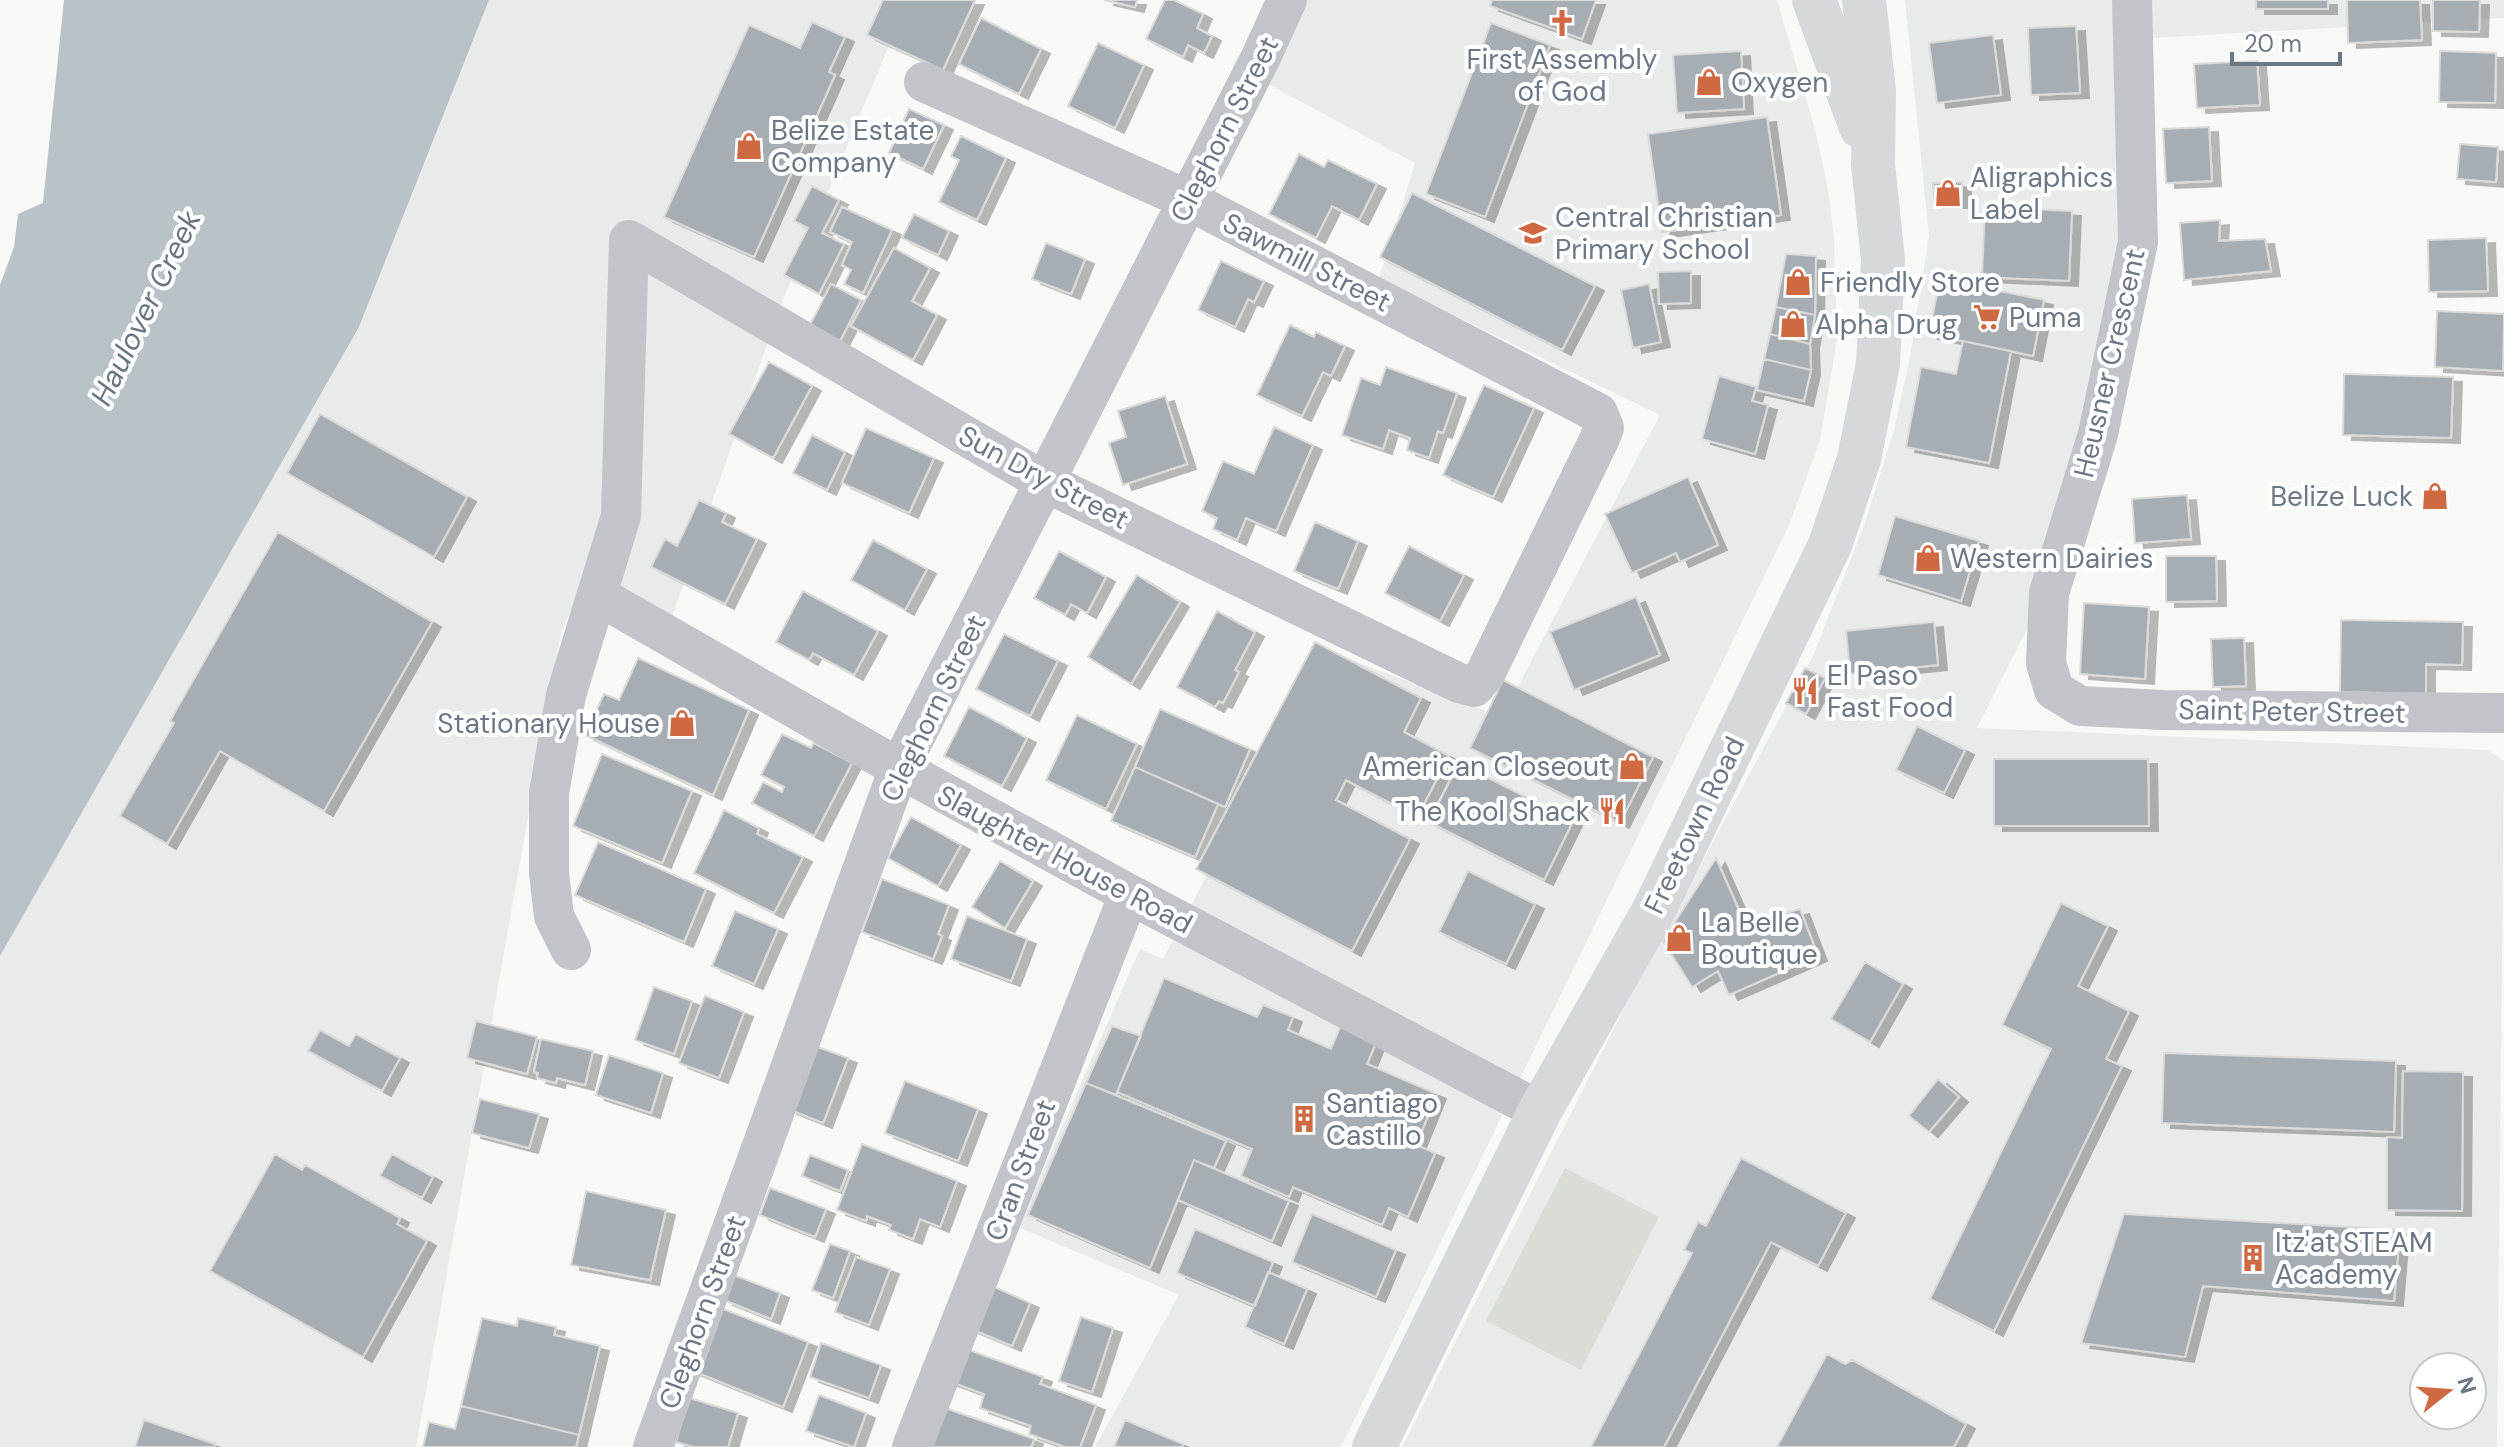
<svg xmlns="http://www.w3.org/2000/svg" width="2504" height="1447" viewBox="0 0 2504 1447" font-family="'DM Sans',sans-serif">
	<style>
		.built { fill: #e9eaea; fill-rule: evenodd }
		.green { fill: #d8ddd6 }
		.water { fill: #b9c2c7 }
		.building { fill: #a6adb3; stroke: #dadad9; stroke-width: 2; filter: url(#shadow) }
		.lines { fill: none; stroke-linecap: round; stroke-linejoin: round }
		.minor { stroke: #c1c4c8; stroke-width: 40 }
		.major { stroke: #d6d9dc; stroke-width: 44 }
		.labels { text-anchor: middle; stroke-width: 8; stroke-linejoin: round; paint-order: stroke }
		.poi-label { font-size: 28px; fill: #6c7884; stroke: #fff; text-anchor: start }
		.street-label { font-size: 28px; fill: #6c7884; stroke: #fff }
		.water-label { font-size: 30px; font-style: italic; fill: #67777f; stroke: #fff }
	</style>
	<defs>
		<filter id="shadow"><feDropShadow dx="9" dy="5" stdDeviation="0" flood-color="#0004"/></filter>
	</defs>
	<rect width="100%" height="100%" fill="#f8f9f7"/>
	<path class="built" d="M489 0H908L780 307 671 620 588 578 561 632 416 1447H0V956L359 327Z
		M1295 0H1777L1815 129 1828 189 1834 238 1837 340 1820 440 1790 523 1341 1447H1095L1179 1295 1018 1227 1140 949 1163 959 1325 650 1502 717 1660 415 1379 279 1415 163 1257 78Z
		M1905 0H2504V18L2136 39 2123 329 2065 553 1977 728 2488 750 2504 761 2497 1447H1402L1635 987 1813 656 1865 523 1894 430 1910 357 1929 236ZM2424 1367H2472V1415H2424Z"/>
	<path class="green" d="M1565 1168 1659 1217 1581 1370 1486 1321Z"/>
	<path class="water" d="M64 0H489L359 327 0 956V285L14 247 18 214 43 203Z"/>
	<path class="building" d="M883 0H975L943 70 867 35Z
		M1104 0H1137L1135 7Z
		M1165 0H1174L1203 14 1197 28 1212 36 1204 53 1188 45 1183 57 1146 39Z
		M1492 0H1596L1582 39 1490 6Z
		M2256 0H2328V9H2256Z
		M2347 0H2420L2422 40 2348 43Z
		M2433 0H2480L2479 32 2433 31Z
		M981 18 1041 49 1019 94 959 64Z
		M812 22 845 37 829 72 835 75 754 257 664 217 749 25 800 48Z
		M1491 23 1550 45 1485 217 1426 194Z
		M2076 26 2080 93 2031 95 2028 28Z
		M1993 35 2001 95 1937 103 1929 43Z
		M1098 43 1144 65 1115 128 1068 106Z
		M1741 51 1744 109 1677 113 1673 55Z
		M2440 51 2496 53 2495 103 2439 102Z
		M2257 61 2260 105 2197 108 2194 64Z
		M909 109 944 125 923 169 889 153Z
		M1767 117 1781 215 1662 232 1648 134Z
		M2209 127 2212 181 2166 183 2163 129Z
		M961 136 1006 158 977 220 939 202 959 160 951 156Z
		M2460 144 2498 147 2496 182 2457 179Z
		M1299 154 1324 167 1328 160 1377 184 1359 220 1332 206 1316 238 1269 214Z
		M1962 182V203H1934L1933 183Z
		M812 186 839 200 822 233 844 244 819 294 784 275 808 228 794 221Z
		M1412 193 1595 286 1562 350 1380 257Z
		M842 207 892 230 863 293 844 284 851 270 842 265 852 242 830 232Z
		M1985 207 2072 211 2069 281 1982 277Z
		M914 214 949 231 938 255 902 238Z
		M2220 220 2219 241 2265 239 2271 271 2184 280 2180 223Z
		M2486 238 2488 291 2429 292 2428 240Z
		M1046 243 1085 259 1071 294 1032 279Z
		M894 248 930 268 912 301 937 315 913 360 851 326Z
		M1786 254 1816 256 1815 315 1776 307Z
		M1221 261 1264 281 1254 302 1248 299 1235 327 1198 310Z
		M1691 271V303L1659 304 1658 272Z
		M1940 279 2044 300 2033 356 1929 334Z
		M831 284 861 300 840 341 810 325Z
		M1649 284 1661 342 1633 348 1621 290Z
		M1776 307 1815 315 1810 344 1770 334Z
		M2437 311 2504 314 2503 371 2435 367Z
		M1290 325 1314 337 1316 332 1345 346 1331 376 1323 372 1302 416 1257 395Z
		M1770 334 1810 344 1811 370 1764 359Z
		M1963 341 2011 351 1989 463 1906 447 1921 367 1956 374Z
		M1764 359 1811 370 1804 401 1757 390Z
		M769 362 812 386 773 458 729 434Z
		M1386 367 1457 393 1443 433 1438 431 1429 458 1407 450 1410 438 1389 430 1383 449 1342 435 1361 378 1380 385Z
		M2344 374 2453 377 2451 438 2343 435Z
		M1719 376 1756 387 1752 401 1768 405 1755 454 1702 439Z
		M1484 385 1534 408 1493 497 1443 475Z
		M1165 396 1187 464 1123 485 1109 443 1126 437 1118 411Z
		M320 414 467 497 434 557 287 473Z
		M1274 427 1313 445 1276 531 1246 518 1237 540 1213 529 1217 518 1202 511 1223 461 1254 474Z
		M866 428 934 458 909 513 842 483Z
		M812 435 845 452 827 490 793 473Z
		M1688 477 1718 545 1680 562 1676 553 1632 573 1605 514Z
		M2187 495 2191 539 2135 543 2132 499Z
		M699 500 726 513 722 522 757 539 725 604 651 567 665 539 677 546Z
		M1895 516 1979 541 1961 601 1878 575Z
		M1315 522 1358 541 1338 589 1294 571Z
		M278 532 432 622 324 811 220 751 167 844 120 816 174 723 170 721Z
		M873 540 927 569 905 610 851 580Z
		M1409 546 1464 575 1440 621 1385 593Z
		M1059 551 1106 577 1087 613 1071 604 1065 615 1034 598Z
		M2166 556H2216L2217 601 2166 602Z
		M1137 575 1180 602 1131 684 1088 657Z
		M803 591 878 631 854 675 813 653 809 660 776 642Z
		M1636 597 1660 655 1574 690 1550 632Z
		M2084 603 2149 607 2145 679 2080 674Z
		M1217 611 1255 632 1235 670 1239 672 1223 703 1219 701 1215 707 1177 687Z
		M2341 620 2463 622 2462 665 2426 664V694L2340 692Z
		M1934 622 1938 665 1850 674 1846 631Z
		M1004 634 1058 661 1030 716 976 689Z
		M2244 638 2246 686 2213 687 2211 639Z
		M1315 642 1421 698 1404 732 1449 756 1417 817 1346 780 1336 800 1410 839 1352 951 1196 869Z
		M638 658 749 710 713 795 585 735 604 694 619 700Z
		M1805 668 1825 678 1806 714 1786 703Z
		M1503 680 1653 757 1620 823 1470 748Z
		M969 707 1027 738 1002 786 944 756Z
		M1160 709 1250 749 1225 807 1135 767Z
		M1077 715 1137 744 1106 809 1046 780Z
		M1917 726 1965 750 1944 793 1896 770Z
		M782 734 811 748 814 743 852 763 814 836 752 803 763 782 782 792 784 787 761 775Z
		M602 754 692 791 662 863 573 826Z
		M1994 759H2148L2149 826H1994Z
		M1459 763 1573 821 1544 880 1429 822Z
		M1135 767 1218 804 1195 857 1111 821Z
		M724 810 759 828 757 834 803 857 774 913 694 873Z
		M911 817 961 845 938 886 888 858Z
		M598 842 706 889 684 942 575 895Z
		M1716 858 1745 924 1800 909 1818 956 1729 995 1718 971 1692 987 1663 941Z
		M1000 861 1033 881 1005 928 972 907Z
		M1468 871 1535 904 1506 964 1439 932Z
		M882 879 949 905 938 934 942 936 933 959 862 932Z
		M2061 903 2108 926 2078 986 2129 1011 2106 1059 2122 1066 1994 1331 1930 1299 2051 1049 2002 1025Z
		M735 911 778 929 754 984 712 966Z
		M967 916 1027 939 1011 981 951 959Z
		M1865 962 1903 984 1870 1042 1831 1019Z
		M1164 978 1257 1017 1263 1005 1293 1017 1288 1030 1331 1049 1341 1025 1377 1040 1367 1064 1437 1094 1416 1145 1435 1153 1408 1217 1389 1208 1382 1225 1293 1187 1289 1197 1241 1176 1252 1149 1117 1092Z
		M654 987 692 1001 674 1054 635 1040Z
		M705 996 744 1012 719 1078 679 1063Z
		M476 1021 537 1037 527 1074 467 1058Z
		M1112 1026 1141 1036 1116 1095 1086 1083Z
		M320 1030 349 1046 356 1034 400 1058 382 1091 308 1051Z
		M541 1039 593 1051 585 1085 557 1078 556 1083 537 1078 538 1073 534 1072Z
		M812 1045 848 1058 823 1123 788 1109Z
		M2164 1053 2396 1061 2394 1132 2162 1123Z
		M609 1055 663 1073 651 1113 596 1095Z
		M2403 1071 2463 1072 2462 1211 2387 1210V1137L2402 1138Z
		M1938 1079 1959 1097 1929 1132 1909 1116Z
		M905 1081 978 1109 958 1161 885 1133Z
		M1086 1083 1226 1141 1214 1168 1194 1160 1150 1268 1028 1215Z
		M480 1099 539 1114 529 1148 472 1133Z
		M862 1144 957 1181 940 1227 920 1219 913 1239 889 1230 891 1225 867 1216 866 1221 837 1210Z
		M275 1154 302 1170 305 1165 400 1218 397 1224 427 1241 363 1357 210 1271Z
		M392 1154 433 1177 422 1198 380 1176Z
		M810 1155 848 1170 840 1191 802 1176Z
		M1741 1158 1846 1213 1841 1222 1818 1266 1771 1242 1664 1447H1591L1692 1253 1684 1250 1698 1222 1706 1226Z
		M1194 1160 1289 1201 1272 1241 1178 1200Z
		M770 1188 826 1209 815 1237 760 1215Z
		M586 1191 666 1210 650 1280 571 1265Z
		M1312 1214 1396 1250 1376 1297 1292 1262Z
		M2124 1214 2400 1230 2394 1301 2203 1286 2185 1357 2081 1343Z
		M1195 1229 1273 1262 1255 1306 1177 1273Z
		M830 1244 850 1251 833 1298 812 1290Z
		M856 1257 890 1269 869 1325 835 1312Z
		M1268 1272 1307 1289 1284 1344 1245 1327Z
		M734 1275 780 1293 771 1319 724 1300Z
		M988 1284 1030 1303 1012 1346 969 1328Z
		M713 1305 808 1342 783 1407 688 1369Z
		M1081 1317 1113 1328 1092 1392 1059 1381Z
		M482 1318 517 1326 518 1318 556 1327 554 1335 600 1346 579 1435 461 1406Z
		M821 1343 881 1365 869 1398 810 1377Z
		M958 1346 1043 1377 1040 1384 1096 1405 1080 1447H1065L1029 1434 1031 1426 980 1408 984 1394 946 1380Z
		M1827 1354 1845 1364 1852 1360 1966 1424 1954 1447H1777Z
		M819 1395 866 1413 854 1447 806 1431Z
		M689 1398 738 1413 728 1447H693L676 1442Z
		M461 1406 579 1435 576 1447H423L429 1422 455 1429Z
		M945 1408 1034 1439 1031 1447H931Z
		M144 1420 215 1444 214 1447H135Z
		M1125 1420 1183 1444 1182 1447H1114Z"/>
	<g class="lines">
		<path class="minor" d="M2132 0 2138 242 2098 434 2049 593 2046 663 2054 690 2080 706 2164 710 2504 713
			M597 595 899 768 1129 894 1540 1111
			M571 950 554 916 549 873V793L566 695 621 516 629 240 1045 482 1459 683 1474 687 1485 674 1599 440 1604 428 1598 413 1188 200 924 82
			M653 1447 899 768 1261 57 1287 0
			M912 1447 1129 894"/>
		<path class="major" d="M1814 0 1861 127
			M1374 1447 1540 1111 1654 910 1830 545 1859 459 1878 364 1883 260 1873 164 1874 91 1864 0"/>
	</g>
	<defs>
		<g id="church-bare" transform="scale(2.16)"><path d="M-1.2-6h2.4v3.5h3.3v2.4h-3.3V6h-2.4V-.1h-3.3v-2.4h3.3Z" fill="#ce6942" stroke="#fff" stroke-width="2.5" paint-order="stroke"/></g>
		<g id="shop-bare" transform="scale(2.16)"><path d="M-5-2.5h2.3a2.7 3.5 0 0 1 5.4 0H5L5.5 6h-11ZM-1.5-2.5h3a1.5 2.3 0 0 0-3 0Z" fill="#ce6942" stroke="#fff" stroke-width="2.5" paint-order="stroke"/></g>
		<g id="school-bare" transform="scale(2.16)"><path d="M0-5L7-2L0 1L-7-2ZM-4 1L0 2.5L4 1V4Q0 6-4 4Z" fill="#ce6942" stroke="#fff" stroke-width="2.5" paint-order="stroke"/></g>
		<g id="supermarket-bare" transform="scale(2.16)"><path d="M-6-5.5h2.5l.6 2H6L4.5 2H-2.5L-4.4-4H-6ZM-1.5 3.2a1.3 1.3 0 1 0 .1 0ZM3 3.2a1.3 1.3 0 1 0 .1 0Z" fill="#ce6942" stroke="#fff" stroke-width="2.5" paint-order="stroke"/></g>
		<g id="restaurant-bare" transform="scale(2.16)"><path d="M-5-6h1v4h1v-4h1v4h1v-4h1v5L-1.5 .5V6h-2V.5L-5-1ZM5-6V6H3V1.5H1.5Q1.5-4 5-6Z" fill="#ce6942" stroke="#fff" stroke-width="2.5" paint-order="stroke"/></g>
		<g id="building-bare" transform="scale(2.16)"><path d="M-4-6H4V6H1V3H-1V6H-4ZM-2.5-4.3h1.7v1.8h-1.7ZM.8-4.3h1.7v1.8H.8ZM-2.5-1h1.7V.8h-1.7ZM.8-1h1.7V.8H.8Z" fill="#ce6942" stroke="#fff" stroke-width="2.5" paint-order="stroke"/></g>
	</defs>
	<g fill-rule="evenodd">
		<use href="#church-bare" x="1562" y="23"/>
		<use href="#shop-bare" x="1709" y="82"/>
		<use href="#shop-bare" x="749" y="146"/>
		<use href="#shop-bare" x="1948" y="193"/>
		<use href="#school-bare" x="1533" y="233"/>
		<use href="#shop-bare" x="1798" y="282"/>
		<use href="#supermarket-bare" x="1987" y="317"/>
		<use href="#shop-bare" x="1793" y="324"/>
		<use href="#shop-bare" x="2435" y="496"/>
		<use href="#shop-bare" x="1928" y="558"/>
		<use href="#restaurant-bare" x="1805" y="691"/>
		<use href="#shop-bare" x="682" y="723"/>
		<use href="#shop-bare" x="1632" y="766"/>
		<use href="#restaurant-bare" x="1612" y="811"/>
		<use href="#shop-bare" x="1679" y="938"/>
		<use href="#building-bare" x="1304" y="1119"/>
		<use href="#building-bare" x="2253" y="1258"/>
	</g>
	<g class="labels">
		<g class="poi-label">
			<text x="1562" y="69" text-anchor="middle">First Assembly<tspan x="1562" dy="32">of God</tspan></text>
			<text x="1731" y="92">Oxygen</text>
			<text x="771" y="140">Belize Estate<tspan x="771" dy="32">Company</tspan></text>
			<text x="1970" y="187">Aligraphics<tspan x="1970" dy="32">Label</tspan></text>
			<text x="1555" y="227">Central Christian<tspan x="1555" dy="32">Primary School</tspan></text>
			<text x="1820" y="292">Friendly Store</text>
			<text x="2009" y="327">Puma</text>
			<text x="1815" y="334">Alpha Drug</text>
			<text x="2413" y="506" text-anchor="end">Belize Luck</text>
			<text x="1950" y="568">Western Dairies</text>
			<text x="1827" y="685">El Paso<tspan x="1827" dy="32">Fast Food</tspan></text>
			<text x="660" y="733" text-anchor="end">Stationary House</text>
			<text x="1610" y="776" text-anchor="end">American Closeout</text>
			<text x="1590" y="821" text-anchor="end">The Kool Shack</text>
			<text x="1701" y="932">La Belle<tspan x="1701" dy="32">Boutique</tspan></text>
			<text x="1326" y="1113">Santiago<tspan x="1326" dy="32">Castillo</tspan></text>
			<text x="2275" y="1252">Itz'at STEAM<tspan x="2275" dy="32">Academy</tspan></text>
		</g>
		<g class="street-label">
			<text transform="translate(1224 129) rotate(-63)" y="10">Cleghorn Street</text>
			<text transform="translate(1307 262) rotate(27)" y="10">Sawmill Street</text>
			<text transform="translate(2109 363) rotate(-77)" y="10">Heusner Crescent</text>
			<text transform="translate(1044 477) rotate(28)" y="10">Sun Dry Street</text>
			<text transform="translate(933 708) rotate(-64)" y="10">Cleghorn Street</text>
			<text transform="translate(2292 711) rotate(1)" y="10">Saint Peter Street</text>
			<text transform="translate(1694 825) rotate(-64)" y="10">Freetown Road</text>
			<text transform="translate(1065 859) rotate(28)" y="10">Slaughter House Road</text>
			<text transform="translate(1020 1170) rotate(-69)" y="10">Cran Street</text>
			<text transform="translate(702 1312) rotate(-70)" y="10">Cleghorn Street</text>
		</g>
		<g class="water-label">
			<text transform="translate(146 308) rotate(-64)" y="10">Haulover Creek</text>
		</g>
	</g>
	<g transform="translate(2448 1391) rotate(73)"><circle r="38" fill="#ffffff" stroke="#c4c9ce" stroke-width="2"/>
	<path d="M0-6L14 30L0 20L-14 30Z" fill="#ce6942"/>
	<text y="-12" font-size="22" font-weight="bold" text-anchor="middle" fill="#6c7884">N</text>
	</g>
	<path d="M2232 52v12h108v-12" fill="none" stroke="#6c7884" stroke-width="4"/>
	<text x="2244" y="52" font-size="24" fill="#6c7884" stroke="#ffffff" stroke-width="6" paint-order="stroke">20 m</text>
</svg>
